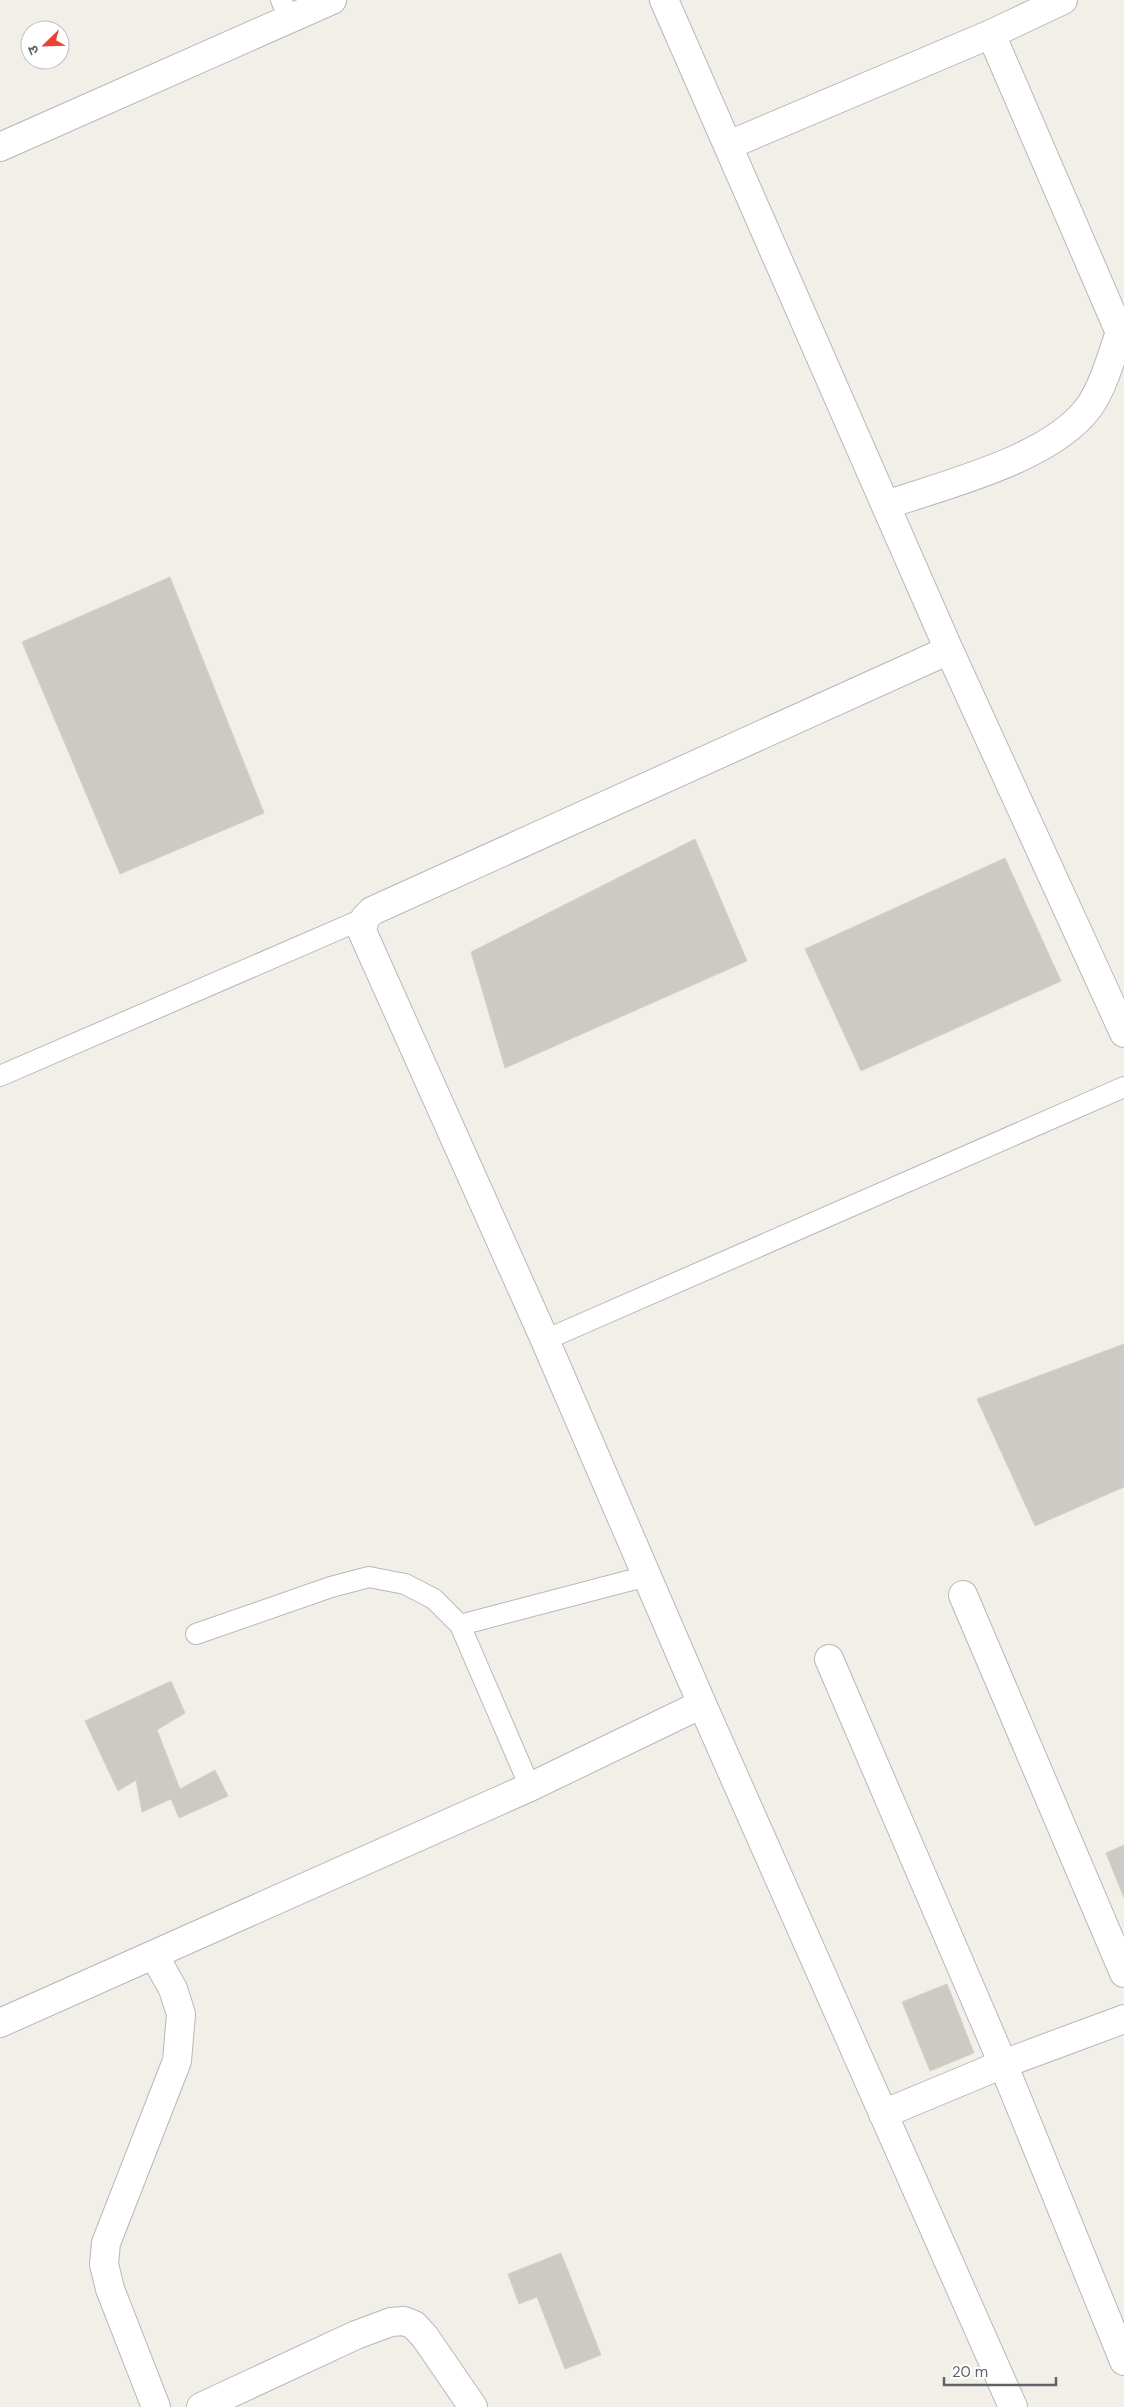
<svg xmlns="http://www.w3.org/2000/svg" width="1124" height="2407" viewBox="0 0 1124 2407" font-family="'DM Sans','Noto Sans Devanagari',sans-serif">
	<style>
		.building { fill: #cccac5; stroke: #d6d1c6 }
		.lines { fill: none; stroke-linecap: round; stroke-linejoin: round }
		.lane-casing { stroke: #b5b8bc; stroke-width: 22 }
		.street-casing { stroke: #b5b8bc; stroke-width: 30 }
		.lane { stroke: #fff; stroke-width: 20 }
		.street { stroke: #fff; stroke-width: 28 }
	</style>
	<rect width="100%" height="100%" fill="#f1efe8"/>
	<path class="building" d="M170 577 264 813 120 874 22 642Z
		M695 839 747 961 505 1068 471 952Z
		M1005 858 1061 981 861 1071 805 949Z
		M1124 1344V1487L1035 1526 977 1399Z
		M171 1681 185 1713 157 1730 180 1789 215 1770 228 1796 179 1818 171 1799 142 1812 136 1780 118 1791 85 1721Z
		M1124 1845V1898L1106 1853Z
		M947 1984 974 2053 930 2071 902 2002Z
		M561 2253 601 2355 565 2369 537 2297 519 2304 508 2274Z"/>
	<g class="lines">
		<g class="lane-casing">
			<path id="lane" d="M281 0 289 18
				M0 1076 365 918
				M545 1340 1124 1087
				M460 1625 647 1576
				M196 1634 331 1587 369 1577 405 1584 434 1599 460 1625 530 1787"/>
		</g>
		<g class="street-casing">
			<path id="street" d="M664 0 949 650 1124 1033
				M991 34 1124 342
				M729 145 991 34 1063 0
				M0 147 332 0
				M886 505C947 484 1051 459 1089 407 1103 388 1112 355 1120 332
				M949 650 372 911 365 918 362 931 545 1340 702 1704 1013 2407
				M963 1595 1124 1973
				M829 1659 1003 2064 1124 2361
				M154 1955 173 1989 181 2014 177 2061 106 2243 104 2264 110 2289 156 2407
				M0 2023 530 1787 702 1704
				M883 2114 1003 2064 1124 2019
				M201 2407 356 2335 391 2322 404 2321 414 2325 425 2337 473 2407"/>
		</g>
		<use href="#lane" class="lane"/>
		<use href="#street" class="street"/>
	</g>
	<g transform="translate(45 45) rotate(247)"><circle r="24" fill="#ffffff" stroke="#bfc1c3"/>
	<path d="M0-4L9 19L0 12L-9 19Z" fill="#ea4335"/>
	<text y="-8" font-size="14" font-weight="bold" text-anchor="middle" fill="#5f6368">उ</text>
	</g>
	<path d="M944 2377v8h112v-8" fill="none" stroke="#5f6368" stroke-width="2.5"/>
	<text x="952" y="2377" font-size="15" fill="#5f6368" stroke="#ffffff" stroke-width="4" paint-order="stroke">20 m</text>
</svg>
